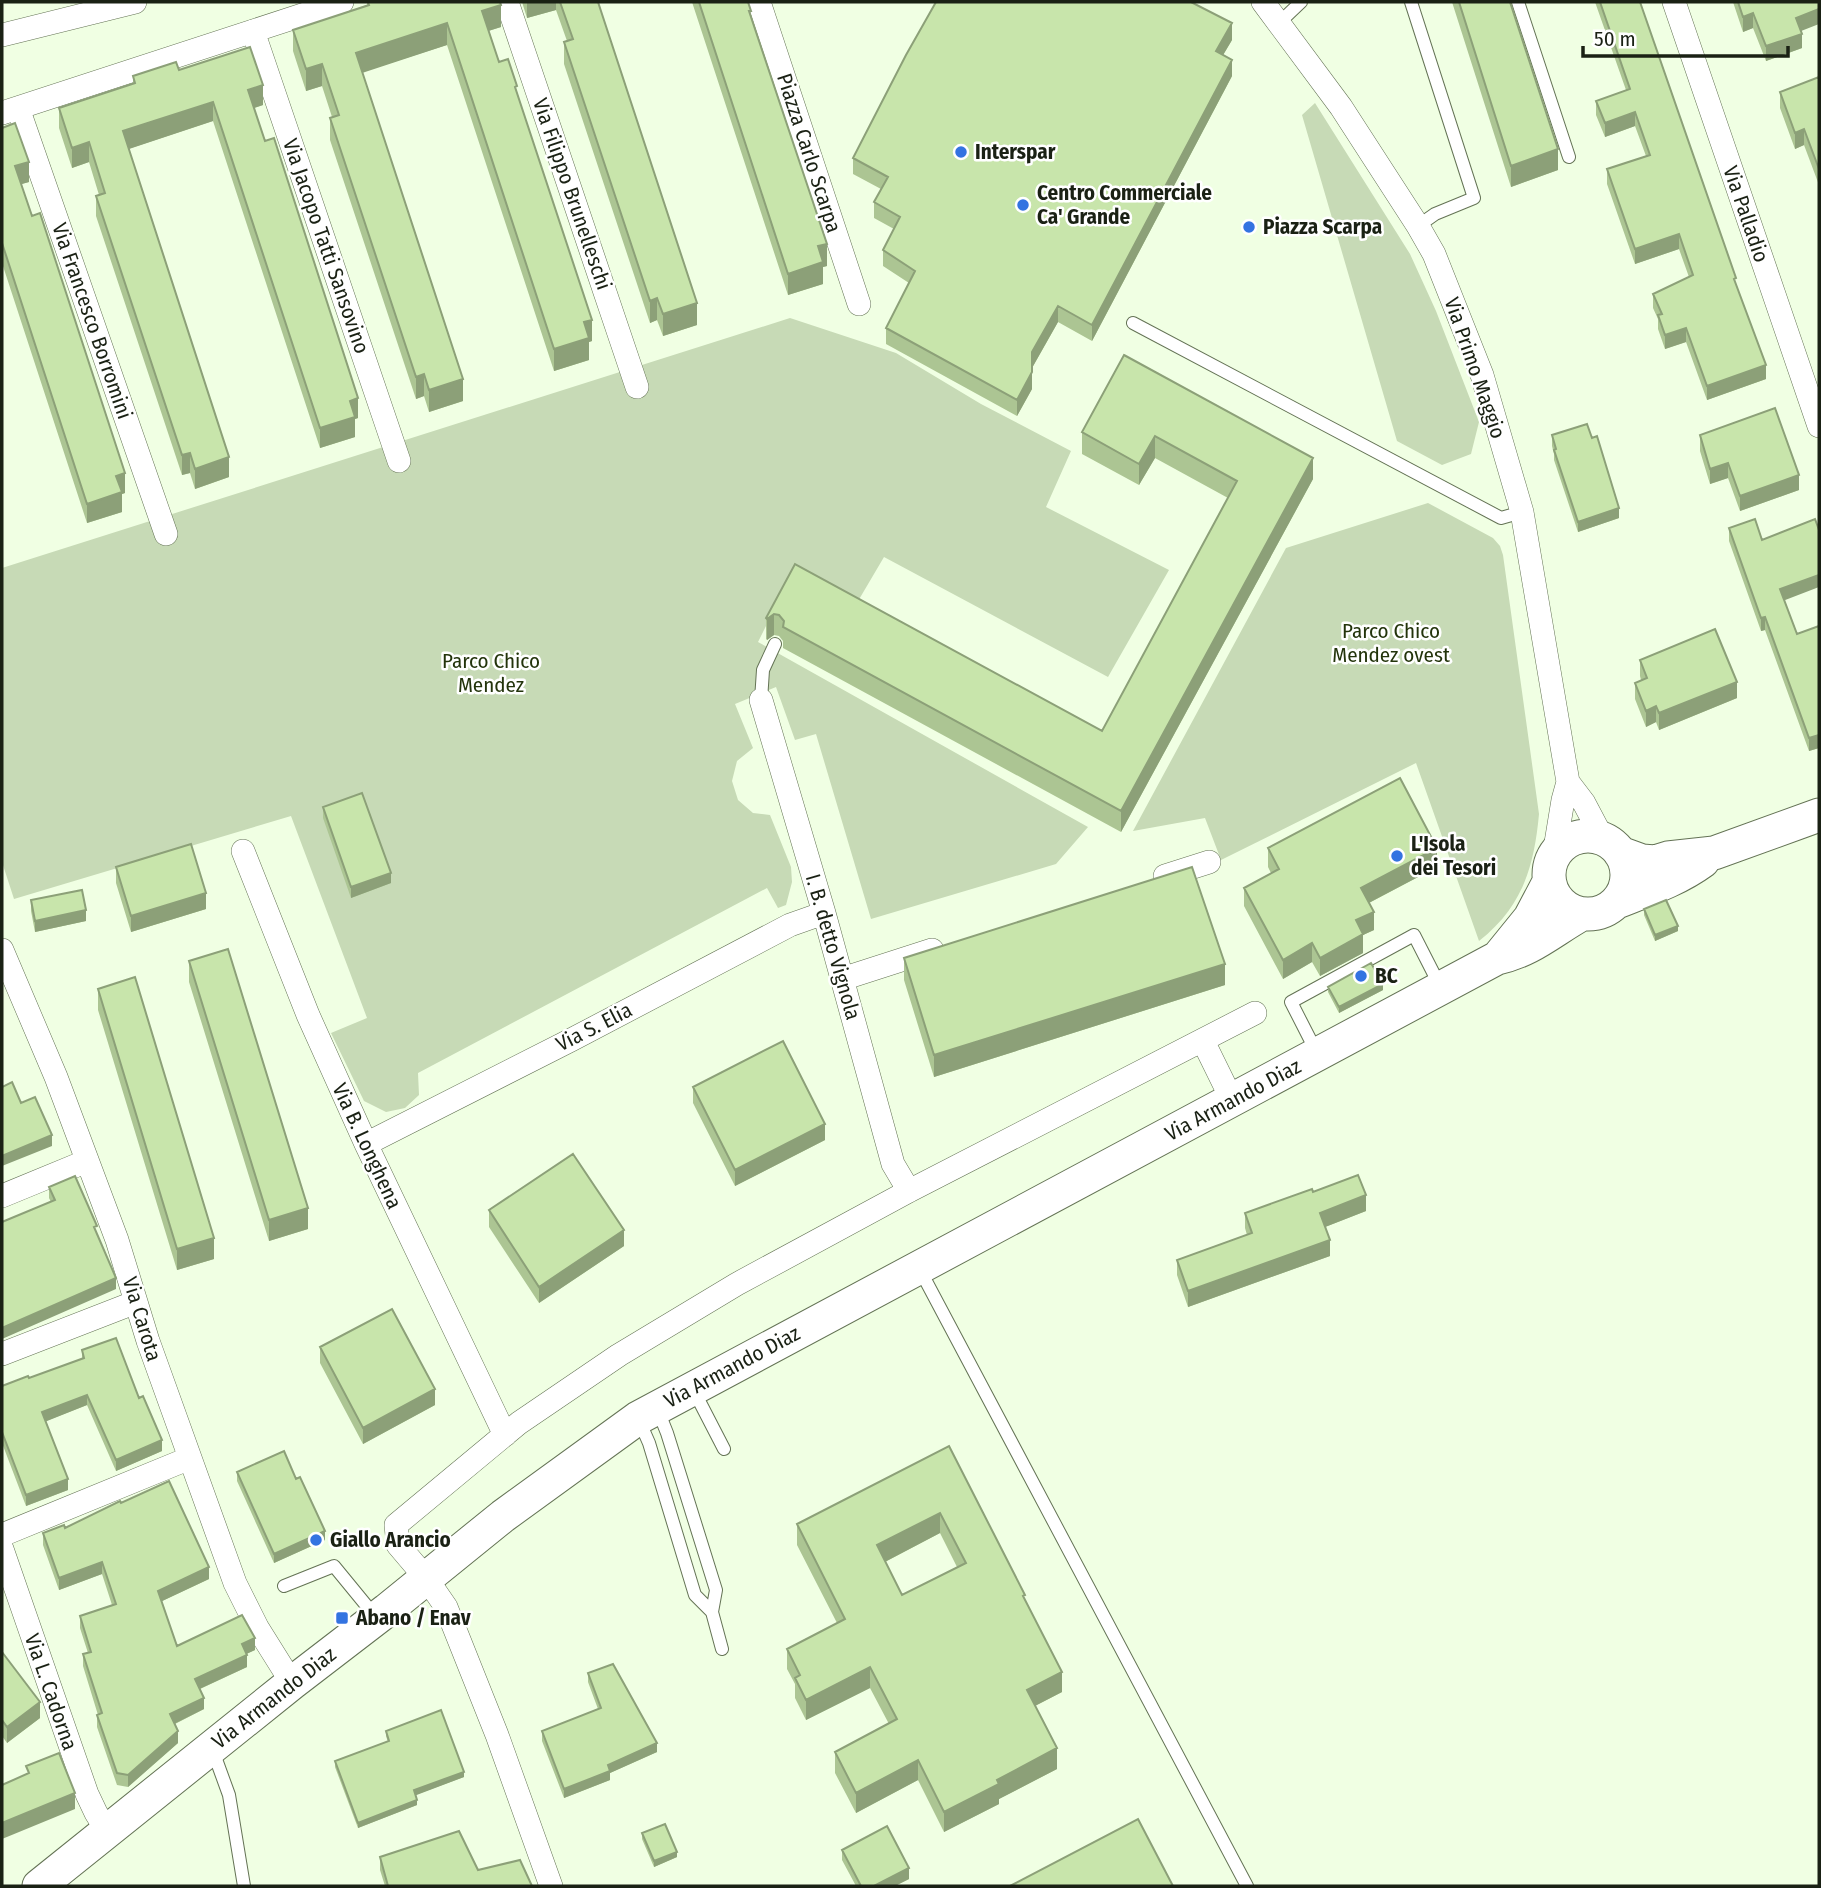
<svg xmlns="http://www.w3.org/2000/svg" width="1821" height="1888" viewBox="0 0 1821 1888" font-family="'Fira Sans Condensed',sans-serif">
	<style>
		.green { fill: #c7dab6 }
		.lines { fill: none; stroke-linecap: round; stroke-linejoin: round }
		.lane-casing { stroke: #647355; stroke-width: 14 }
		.street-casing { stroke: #647355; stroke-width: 24 }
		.secondary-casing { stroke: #647355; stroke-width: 35 }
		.lane { stroke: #fff; stroke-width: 12 }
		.street { stroke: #fff; stroke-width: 23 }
		.secondary { stroke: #fff; stroke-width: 33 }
		.wall { fill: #acc593; fill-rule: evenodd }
		.shaded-wall { fill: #8ca078 }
		.building { fill: #c8e5ab; stroke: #8ca078; stroke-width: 2; fill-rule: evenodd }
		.poi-dot { fill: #3373e1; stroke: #fff; stroke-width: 2.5 }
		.labels { text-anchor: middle; stroke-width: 5; stroke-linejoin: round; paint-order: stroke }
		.poi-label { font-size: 21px; font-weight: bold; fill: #1a2114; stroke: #fff; text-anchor: start }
		.street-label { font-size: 21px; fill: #1a2114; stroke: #fff }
		.park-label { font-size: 21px; fill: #23340b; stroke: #fff }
	</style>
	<rect width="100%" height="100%" fill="#f0ffe3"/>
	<path class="green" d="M1315 103 1410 254 1436 311 1479 422 1471 454 1442 465 1397 441 1302 115Z
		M790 318 896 353 981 404 1071 451 1046 507 1169 570 1108 677 884 557 851 613 790 578 758 642 1088 827 1056 864 871 919 816 734 795 740 776 687 735 704 753 748 737 761 732 781 738 800 753 813 770 815 791 867 792 882 786 905 778 908 767 888 418 1073 419 1095 405 1108 386 1112 364 1101 331 1033 367 1018 291 816 14 899 2 862V568Z
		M1428 503 1493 538 1500 546 1503 555 1539 814C1534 868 1522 907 1479 941L1416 763 1221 860 1205 818 1133 831 1286 548Z"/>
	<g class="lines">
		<g class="lane-casing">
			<path id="lane" d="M1411 2 1474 198 1435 214 1418 226
				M1518 2 1569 157
				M1279 23 1301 2
				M1133 323 1501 518 1522 512
				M761 700 763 670 775 644
				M1317 1053 1291 1002 1414 935 1440 986
				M919 1268 1247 1886
				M693 1389 724 1449
				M657 1408 667 1433 716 1590 712 1612 722 1649
				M638 1418 649 1443 695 1595 712 1612
				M284 1586 334 1566 375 1616
				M213 1751 229 1795 244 1886"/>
		</g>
		<g class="street-casing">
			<path id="street" d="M507 2 637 387
				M759 2 859 304
				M1263 2 1341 107 1418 226 1434 254 1482 375 1522 512 1568 782 1563 800 1554 855
				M1674 2 1819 426
				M253 31 399 461
				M2 35 135 2
				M18 108 166 534
				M2 113 342 2
				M761 700 824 913 893 1164 909 1191
				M1568 782 1584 803 1603 839
				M243 851 308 1015 366 1144 505 1435
				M1165 876 1209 862
				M2 950 56 1077 117 1240 148 1341 235 1583 257 1627 292 1683
				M842 979 932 950
				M1203 1041 1232 1100
				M366 1144 571 1040 790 925 824 913
				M2 1196 87 1161
				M2 1354 136 1302
				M2 1535 190 1458
				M2 1549 87 1794 96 1813 107 1831
				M551 1886 497 1735 446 1607 426 1578 398 1545 396 1525 519 1423 619 1355 737 1284 909 1191 1255 1013"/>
		</g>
		<g class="secondary-casing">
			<path id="secondary" d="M1549 875a39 39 0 1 1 78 0a39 39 0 1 1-78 0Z
				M1620 853 1642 861 1655 862 1668 858 1714 853 1819 815
				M1617 902C1647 890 1677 880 1703 861
				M1500 955 1530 918 1549 882
				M39 1886 292 1683 387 1610 503 1516 638 1418 1497 958C1531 951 1553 930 1582 914"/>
		</g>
		<use href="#lane" class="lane"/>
		<use href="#street" class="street"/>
		<use href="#secondary" class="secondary"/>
	</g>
	<path class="wall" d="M367 2H500L501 27 488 31 499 62 517 92 592 341 589 342V360L554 371 447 45 362 72 463 401 429 412 424 396 416 399 330 140V118L332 117 322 86 306 91 293 51V30L367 5Z
		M522 2H598L697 325 663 336 657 320 650 323 564 64V42L567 41 556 10 527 18Z
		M692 2H748L751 15 827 266 823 267V284L788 295Z
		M1452 2H1510L1558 170 1511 187Z
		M1595 2H1640L1736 285 1766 379 1707 400 1686 342 1665 349 1658 329V319L1653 308V294L1689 277 1679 249 1635 264 1607 184V169L1646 156 1635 126 1605 137 1596 115V101L1626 90Z
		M1733 2H1819L1801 31 1802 48 1766 61 1753 28 1743 32Z
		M1232 40 1223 55 1232 76 1092 341 1058 322 1032 368V389L1017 416 886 344V328L909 283 883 266V250L894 229 874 218V202L881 189 853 174V158Z
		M179 70 263 105 254 108 358 418 355 419V437L320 448 213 121 128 149 229 477 195 489 190 473 182 475 96 216V196L99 195 89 162 72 168 59 128V108L133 84V76Z
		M1819 77V185L1804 145 1795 149 1780 108V92Z
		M2 128 29 182 21 184 125 493 122 494V512L87 523 2 263Z
		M1124 355 1313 479 1121 832 783 648V641L779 636 774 635 767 640 766 639V618L795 564 1102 731 1228 498 1155 458 1139 485 1082 454V432Z
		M1552 435 1619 518 1578 532 1554 460V454L1552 446Z
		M1700 435 1799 490 1740 511 1728 478 1710 484 1700 451Z
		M1729 528 1784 600 1797 634 1819 626V748L1809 751 1765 630 1761 631 1729 541Z
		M1640 660 1737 698 1659 730 1656 722 1646 727 1635 699V683L1641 680 1640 676Z
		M323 807 391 883 351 898 323 818Z
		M1268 848 1437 867 1369 903 1374 930 1363 935V953L1320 976 1312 962 1283 979 1244 906V888L1271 873 1268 867Z
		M116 867 206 909 131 932 116 883Z
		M31 900 86 921 35 932 31 911Z
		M1644 909 1678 931 1655 941 1644 915Z
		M904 958 1225 985 934 1077 904 980Z
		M189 961 308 1229 269 1241 189 982Z
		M1328 987 1383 990 1339 1013 1328 992Z
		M98 989 214 1259 177 1270 98 1010Z
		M693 1087 825 1140 735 1186 693 1103Z
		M49 1187 97 1234 116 1289 51 1202 49 1198Z
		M1313 1192 1366 1211 1325 1227 1330 1256 1188 1307 1177 1275V1260L1247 1235 1245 1228V1213Z
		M489 1210 624 1246 539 1303 489 1227Z
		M320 1347 435 1405 363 1444 320 1363Z
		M82 1350 139 1398 162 1451 116 1471 87 1405 46 1421 68 1490 26 1506 2 1443V1386L29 1378 82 1359Z
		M949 1446 1025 1600 1062 1692 1035 1706 1057 1769 999 1799V1804L944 1832 918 1780 856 1813 835 1773V1752L889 1724 870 1688 806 1720 795 1698V1684L787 1669V1649L837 1623 797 1545V1524ZM940 1533 957 1567 902 1595 885 1562Z
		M237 1472 325 1540 274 1563 237 1481Z
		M121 1503 209 1579 162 1601 177 1646 255 1650 246 1654 247 1667 200 1689 204 1709 175 1724 178 1743 128 1787 117 1785 97 1727V1715H98L83 1666V1654L88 1653 80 1628V1616L112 1605 102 1574 59 1590 43 1545V1533L65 1528Z
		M2 1652 40 1718 7 1743 2 1736Z
		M588 1673 657 1752 610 1773V1780L564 1798 542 1741V1731L598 1709 588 1682Z
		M386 1731 464 1777 415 1795 417 1805 358 1828 335 1767V1761L388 1742 386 1736Z
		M642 1833 677 1857 654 1867 642 1839Z
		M842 1850 909 1879 895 1886H856L842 1860Z
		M380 1857 478 1870 532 1886H385L380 1870Z"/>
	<path class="shaded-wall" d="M527 2H556V10L527 18Z
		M501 5V27L482 33V11Z
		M1819 9V24L1796 33V18Z
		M1753 13V28L1743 32V17Z
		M447 23V45L356 75V53Z
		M1232 23V40L1216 67V51Z
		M1802 34V48L1766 61V46Z
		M1232 60V76L1092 341V325Z
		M322 64V86L306 91V69Z
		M263 85V105L248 110V90Z
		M213 102V121L123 151V131Z
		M1635 112V126L1605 137V123Z
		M1804 129V145L1795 149V133Z
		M89 142V162L72 168V148Z
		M1558 149V170L1511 187V166Z
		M29 162V182L15 186V166Z
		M1679 234V249L1635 264V249Z
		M827 244V266L823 267V284L788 295V274L818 246Z
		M657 298V320L650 323V301Z
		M697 303V325L663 336V314Z
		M1058 306V322L1032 368V389L1017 416V400L1032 352Z
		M592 320V341L589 342V360L554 371V349L584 322Z
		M1686 328V342L1665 349V335Z
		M1766 365V379L1707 400V386Z
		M424 374V396L416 399V377Z
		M463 379V401L429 412V390Z
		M358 398V418L355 419V437L320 448V428L350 401Z
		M1155 436V458L1139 485V464Z
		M190 453V473L182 475V455Z
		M229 457V477L195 489V469Z
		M1313 458V479L1121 832V811Z
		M1728 463V478L1710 484V469Z
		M125 473V493L122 494V512L87 523V504L116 476Z
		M1799 475V490L1740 511V496Z
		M1619 508V518L1578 532V522Z
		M1819 575V587L1780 602V589Z
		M774 614V635L767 640V619Z
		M1765 617V630L1761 631V618Z
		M1737 682V698L1659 730V713Z
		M1656 706V722L1646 727V711Z
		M1819 735V748L1809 751V738Z
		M1437 848V867L1361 907V888Z
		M391 873V883L351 898V887Z
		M206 893V909L131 932V916Z
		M86 910V921L35 932V921Z
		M1374 912V930L1363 935V953L1320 976V958L1356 920Z
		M1678 926V931L1655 941V935Z
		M1312 943V962L1283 979V960Z
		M1225 964V985L934 1077V1055Z
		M1383 984V990L1339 1013V1007Z
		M825 1124V1140L735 1186V1170Z
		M52 1135V1146L2 1166V1156Z
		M1366 1195V1211L1320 1229V1213Z
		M308 1208V1229L269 1241V1220Z
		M624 1230V1246L539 1303V1287Z
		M214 1238V1259L177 1270V1249Z
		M1330 1240V1256L1188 1307V1291Z
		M116 1278V1289L2 1339V1328Z
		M435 1389V1405L363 1444V1428Z
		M87 1395V1405L42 1423V1412Z
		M162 1440V1451L116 1471V1460Z
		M68 1479V1490L26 1506V1495Z
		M940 1513V1533L877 1566V1545Z
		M325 1531V1540L274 1563V1554Z
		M102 1562V1574L59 1590V1578Z
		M209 1567V1579L158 1603V1591Z
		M255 1638V1650L242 1656V1644Z
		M247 1655V1667L195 1691V1679Z
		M870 1667V1688L806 1720V1700Z
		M1062 1672V1692L1027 1710V1690Z
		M204 1698V1709L170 1726V1714Z
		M40 1702V1718L7 1743V1727Z
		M178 1731V1743L128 1787V1775Z
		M657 1743V1752L610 1773V1780L564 1798V1789L608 1765Z
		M1057 1748V1769L999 1799V1804L944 1832V1812L997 1780Z
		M918 1760V1780L856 1813V1793Z
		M464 1772V1777L414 1796V1790Z
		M75 1793V1809L2 1839V1823Z
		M417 1800V1805L358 1828V1823Z
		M677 1852V1857L654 1867V1861Z
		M909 1868V1879L895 1886H874Z"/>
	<path class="building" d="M368 2H500L501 5 482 11 499 62 508 59 517 86 515 87 592 320 584 322 589 338 554 349 447 23 356 53 463 379 429 390 424 374 416 377 330 118 339 115 322 64 306 69 293 30 369 5Z
		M560 2H598L697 303 663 314 657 298 650 301 564 42 573 39Z
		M699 2H748L751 11H749L827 244 818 246 823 262 788 274Z
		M936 2H1191L1232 23 1216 51 1232 60 1092 325 1058 306 1032 352V372L1017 400 886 328 915 271 883 250 900 217 874 202 888 177 853 158 906 55Z
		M1459 2H1510L1558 149 1511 166Z
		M1600 2H1640L1736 278 1734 279 1766 365 1707 386 1686 328 1665 335 1658 315 1662 314 1653 294 1693 275 1679 234 1635 249 1607 169 1650 155 1635 112 1605 123 1596 101 1630 89Z
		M1738 2H1819V9L1796 18 1802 34 1766 46 1753 13 1743 17Z
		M250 47 263 85 248 90 265 141 274 138 358 398 350 401 355 417 320 428 213 102 123 131 229 457 195 469 190 453 182 455 96 196 105 193 89 142 72 148 59 108 135 83 133 76 176 62 179 70Z
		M1819 77V169L1804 129 1795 133 1780 92Z
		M15 123 29 162 15 166 32 216 40 213 125 473 116 476 122 492 87 504 2 243V128Z
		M1124 355 1313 458 1121 811 783 627 784 621 779 615 774 614 767 619 766 618 795 564 1102 731 1237 481 1155 436 1139 464 1082 432Z
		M1775 408 1799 475 1740 496 1728 463 1710 469 1700 435Z
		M1587 424 1592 438 1597 436 1619 508 1578 522 1554 450 1556 449 1552 435Z
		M1755 519 1762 540 1815 519 1819 530V575L1780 589 1797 634 1819 626V735L1809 738 1765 617 1761 618 1729 528Z
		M1715 629 1737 682 1659 713 1656 706 1646 711 1635 683 1647 678 1640 660Z
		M1400 778 1437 848 1361 888 1374 912 1356 920 1363 934 1320 958 1312 943 1283 960 1244 888 1279 869 1268 848Z
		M362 793 391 873 351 887 323 807Z
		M191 844 206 893 131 916 116 867Z
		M1192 867 1225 964 934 1055 904 958Z
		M82 890 86 910 35 921 31 900Z
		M1666 900 1678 926 1655 935 1644 909Z
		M228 949 308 1208 269 1220 189 961Z
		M1371 963 1383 984 1339 1007 1328 987Z
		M135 977 214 1238 177 1249 98 989Z
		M783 1041 825 1124 735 1170 693 1087Z
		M12 1082 21 1103 35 1097 52 1135 2 1156V1087Z
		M573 1154 624 1230 539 1287 489 1210Z
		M1358 1175 1366 1195 1320 1213 1330 1240 1188 1291 1177 1260 1252 1233 1245 1213 1312 1189 1313 1192Z
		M75 1176 97 1226 94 1227 116 1278 2 1328V1222L55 1200 49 1187Z
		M392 1309 435 1389 363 1428 320 1347Z
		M116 1338 139 1398 143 1396 162 1440 116 1460 87 1395 42 1412 68 1479 26 1495 2 1432V1386L28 1376 29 1378 84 1358 82 1350Z
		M949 1446 1025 1595 1023 1596 1062 1672 1027 1690 1057 1748 997 1780 999 1784 944 1812 918 1760 856 1793 835 1752 897 1719 870 1667 806 1700 795 1678 800 1675 787 1649 845 1619 797 1524ZM940 1513 966 1563 902 1595 877 1545Z
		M284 1451 296 1479 300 1477 325 1531 274 1554 237 1472Z
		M169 1481 209 1567 158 1591 177 1646 242 1615 255 1638 242 1644 247 1655 195 1679 204 1698 170 1714 178 1731 128 1775 117 1773 97 1715 102 1713 83 1654 91 1652 80 1616 116 1604 102 1562 59 1578 43 1533 64 1525 65 1528 120 1501 121 1503Z
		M2 1652 40 1702 7 1727 2 1720Z
		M613 1664 657 1743 608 1765 610 1771 564 1789 542 1731 601 1708 588 1673Z
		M441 1710 464 1772 414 1790 417 1800 358 1823 335 1761 389 1741 386 1731Z
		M59 1753 75 1793 2 1823V1785L29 1773 26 1766Z
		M1138 1819 1173 1886H1010Z
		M665 1824 677 1852 654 1861 642 1833Z
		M887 1826 909 1868 874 1886H861L842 1850Z
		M459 1831 478 1870 520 1860 532 1886H388L380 1857Z"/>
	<g class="poi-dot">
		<circle cx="961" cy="152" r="7"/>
		<circle cx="1023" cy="205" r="7"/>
		<circle cx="1249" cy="227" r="7"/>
		<circle cx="1397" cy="856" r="7"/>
		<circle cx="1361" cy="976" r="7"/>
		<circle cx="316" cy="1540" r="7"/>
		<rect x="335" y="1611" width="14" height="14" rx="3.5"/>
	</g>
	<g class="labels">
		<g class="poi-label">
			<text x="975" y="159">Interspar</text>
			<text x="1037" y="200">Centro Commerciale<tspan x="1037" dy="24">Ca' Grande</tspan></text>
			<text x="1263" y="234">Piazza Scarpa</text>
			<text x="1411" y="851">L'Isola<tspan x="1411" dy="24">dei Tesori</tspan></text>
			<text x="1375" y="983">BC</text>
			<text x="330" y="1547">Giallo Arancio</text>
			<text x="356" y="1625">Abano / Enav</text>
		</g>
		<g class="street-label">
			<text transform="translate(809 153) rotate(72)" y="7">Piazza Carlo Scarpa</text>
			<text transform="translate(572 194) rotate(71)" y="7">Via Filippo Brunelleschi</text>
			<text transform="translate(1746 214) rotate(71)" y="7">Via Palladio</text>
			<text transform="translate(326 246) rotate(71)" y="7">Via Jacopo Tatti Sansovino</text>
			<text transform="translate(92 321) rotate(71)" y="7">Via Francesco Borromini</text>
			<text transform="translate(1475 368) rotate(71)" y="7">Via Primo Maggio</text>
			<text transform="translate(833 947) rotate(74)" y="7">I. B. detto Vignola</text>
			<text transform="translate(594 1027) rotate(-27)" y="7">Via S. Elia</text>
			<text transform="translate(1233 1100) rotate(-28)" y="7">Via Armando Diaz</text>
			<text transform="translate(367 1146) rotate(65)" y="7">Via B. Longhena</text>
			<text transform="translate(142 1319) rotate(73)" y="7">Via Carota</text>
			<text transform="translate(732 1367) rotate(-28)" y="7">Via Armando Diaz</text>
			<text transform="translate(51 1692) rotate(71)" y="7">Via L. Cadorna</text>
			<text transform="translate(274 1698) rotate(-38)" y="7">Via Armando Diaz</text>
		</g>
		<g class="park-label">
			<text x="1391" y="638">Parco Chico<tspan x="1391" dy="24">Mendez ovest</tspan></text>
			<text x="491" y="668">Parco Chico<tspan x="491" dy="24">Mendez</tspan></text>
		</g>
	</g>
	<rect width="1821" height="1888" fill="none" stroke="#1a2114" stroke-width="7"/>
	<path d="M1583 46v10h205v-10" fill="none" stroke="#1a2114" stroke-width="3.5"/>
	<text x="1594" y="46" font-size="21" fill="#1a2114" stroke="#ffffff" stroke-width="5" paint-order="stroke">50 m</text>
</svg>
